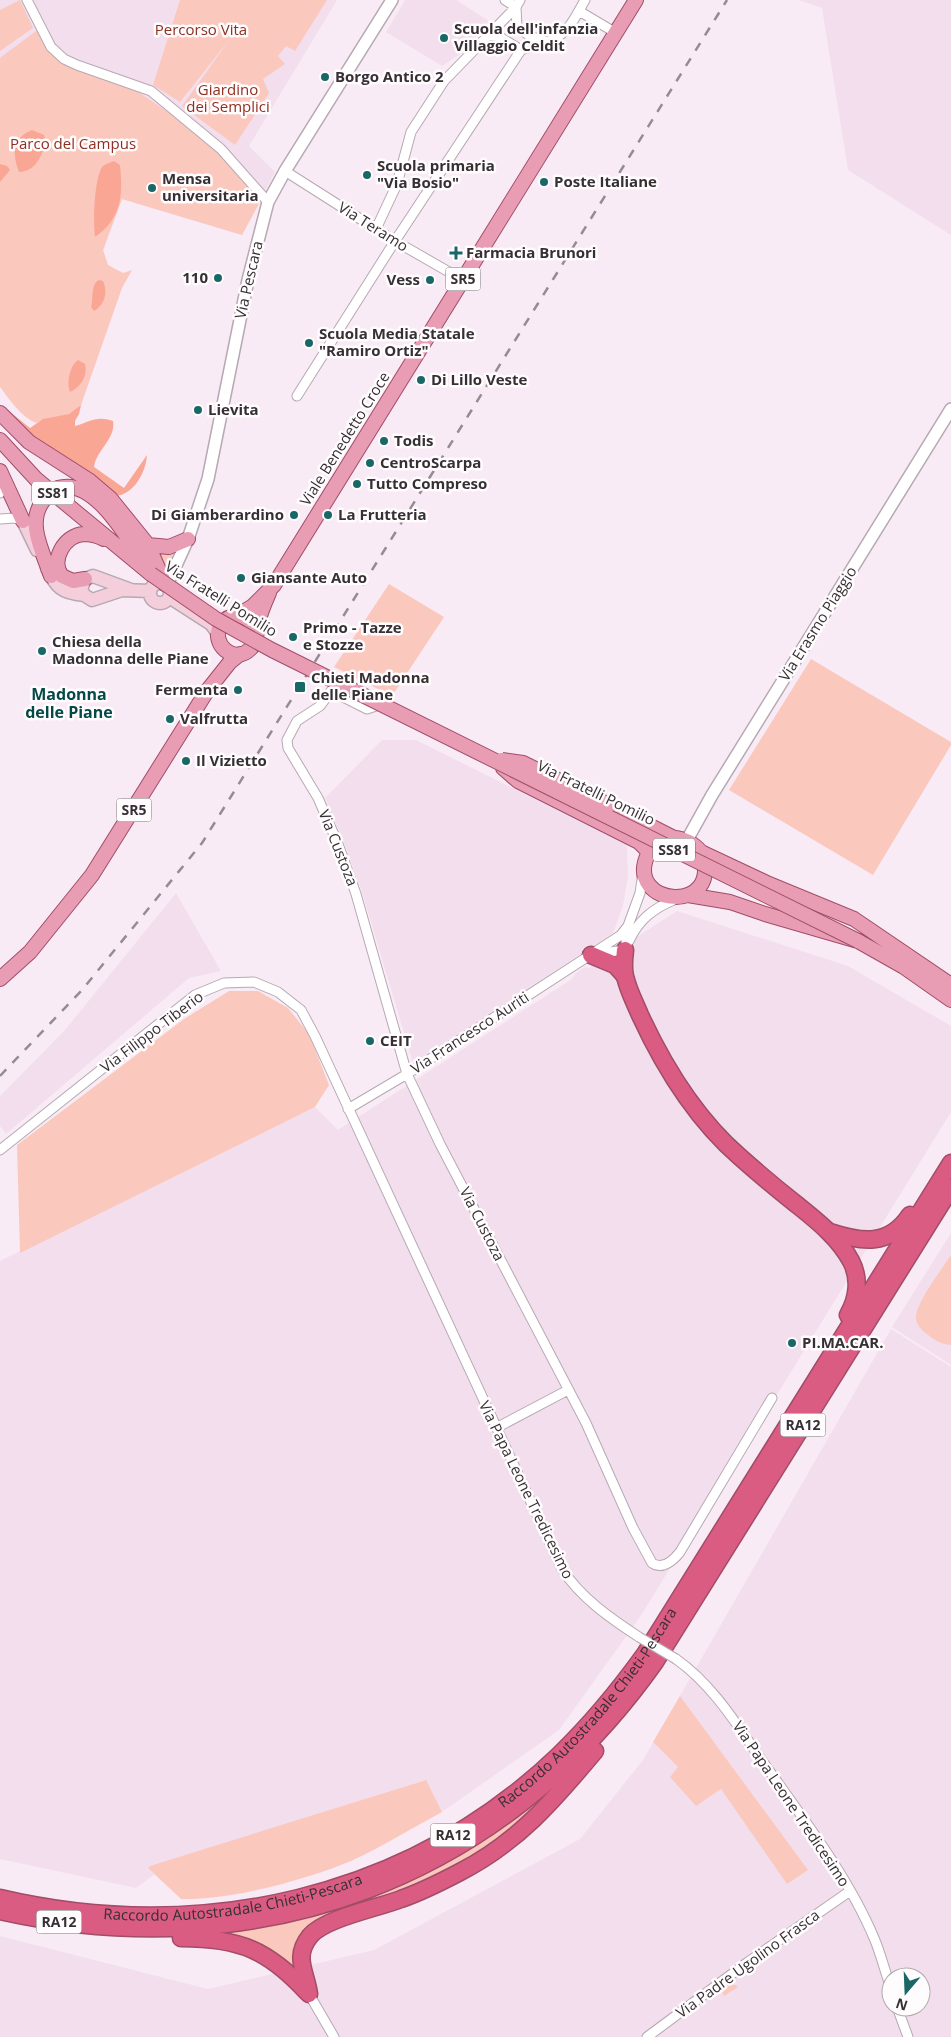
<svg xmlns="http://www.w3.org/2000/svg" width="951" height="2037" viewBox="0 0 951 2037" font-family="'Open Sans',sans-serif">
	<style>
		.built { fill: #f3deed; fill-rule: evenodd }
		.green { fill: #fbc8bd }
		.forest { fill: #faa695 }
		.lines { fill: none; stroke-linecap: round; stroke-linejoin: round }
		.minor-casing { stroke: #b6a9b2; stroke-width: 11 }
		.tertiary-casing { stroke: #b6a9b2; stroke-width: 14 }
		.secondary-casing { stroke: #b6a9b2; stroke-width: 15 }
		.primary-casing { stroke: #a14d67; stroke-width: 16 }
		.motorway-casing { stroke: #a14d67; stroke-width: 19 }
		.minor { stroke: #fff; stroke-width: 9 }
		.tertiary { stroke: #fff; stroke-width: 11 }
		.secondary { stroke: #f4ceda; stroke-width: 12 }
		.primary { stroke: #e99db5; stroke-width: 14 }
		.motorway { stroke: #db5c83; stroke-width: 16 }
		.rail { stroke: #958b92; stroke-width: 2.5; stroke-dasharray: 9 9; stroke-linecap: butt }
		.minor-bridge-casing { stroke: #b6a9b2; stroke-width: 11; stroke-linecap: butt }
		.primary-bridge-casing { stroke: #a14d67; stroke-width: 16; stroke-linecap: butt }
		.minor-bridge { stroke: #fff; stroke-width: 9 }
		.primary-bridge { stroke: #e99db5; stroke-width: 14 }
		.poi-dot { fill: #196767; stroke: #fffcfe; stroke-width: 2 }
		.labels { text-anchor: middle; stroke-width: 5; stroke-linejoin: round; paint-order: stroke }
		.shield { fill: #fffcfe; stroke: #726d71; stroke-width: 1 }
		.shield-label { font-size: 14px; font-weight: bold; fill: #363034 }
		.poi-label { font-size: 15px; font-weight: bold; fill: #363034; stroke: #fffcfe; text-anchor: start }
		.park-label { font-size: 15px; fill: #8f2f1f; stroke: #fffcfe }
		.street-label { font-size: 15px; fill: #363034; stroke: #fffcfe }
		.neighbourhood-label { font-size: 16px; font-weight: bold; fill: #054848; stroke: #fffcfe }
	</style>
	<rect width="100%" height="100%" fill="#f9ebf5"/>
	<path class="built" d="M0 0H337L249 146 275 172 242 235 122 199 94 276 0 323Z
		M405 0H456L489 21 465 51 442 66 386 32Z
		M799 0H951V235L848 170 822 8Z
		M382 740H416L627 845 628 876 623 906 613 933 413 1063 362 892 343 840 325 798Z
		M176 893 221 971 189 978 6 1134 0 1126V1096L65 1030Z
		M677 911 848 966 951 1026V1112L640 1617 559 1730 442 1812 425 1780 148 1868 155 1874 136 1888 0 1859V1261L315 1107 338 1130 572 979 576 973 585 967 589 968Z
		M951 1233V1365L892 1327Z
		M891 1329 951 1367V2037H0V1936L208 1989 374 1950 580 1839 643 1760ZM891 1977H921V2007H891Z"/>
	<path class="green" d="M20 0 33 28 0 51V10Z
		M180 0H327L295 51 286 46 278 56 285 64 263 79 269 93 235 145 182 106 230 39 180 102 153 85Z
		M40 28 51 47 77 65 138 92 209 139 261 200 242 235 122 199 103 250 108 265 123 273 132 270 122 288 81 405C68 420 51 415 36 423 21 417 9 399 0 387V58Z
		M153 550 174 551 168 567H165Z
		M389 584 444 617 392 696 334 667Z
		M811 659 951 742V745L873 875 729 790Z
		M229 991H258L288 1008 309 1034 329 1085 315 1107 20 1253 17 1145 184 1019Z
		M951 1255V1345C941 1344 934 1340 927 1334 921 1330 917 1325 916 1319 914 1305 943 1268 951 1255Z
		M680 1696 808 1870 787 1884 721 1789 696 1806 670 1777 678 1767 653 1742Z
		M426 1780 442 1812C412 1828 382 1847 351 1861 306 1880 231 1900 181 1899L148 1868 150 1866Z
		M551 1790 555 1793 470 1864 321 1924 299 1973 218 1934C342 1922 455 1868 551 1790Z
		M729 1981 738 1987 724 1996 720 1987Z"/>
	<path class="forest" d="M32 130 44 135 47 144C39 157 37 171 19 172 12 154 12 138 32 130Z
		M114 161 120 165C123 196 122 218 95 237 93 224 94 176 103 166 106 164 111 162 114 161Z
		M0 164 7 166 10 170 0 182Z
		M99 280 103 281C108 292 105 305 94 311L91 307C94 298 90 285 99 280Z
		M78 360 85 364C88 376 81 387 70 392 66 383 70 365 78 360Z
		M81 405 79 414 75 421V426C89 422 97 415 113 421 116 439 96 450 94 467L124 488 147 455C146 472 134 495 115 496L38 445 5 410 9 411 30 428 43 419 69 414Z"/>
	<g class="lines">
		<g class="minor-casing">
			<path id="minor" d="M27 0 51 47 64 59 77 65 151 91 221 149 268 202
				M505 0 516 7
				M520 0 516 7 517 27 530 36 547 42C569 34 574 19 585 0
				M579 11 616 33
				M488 35 500 37 521 50
				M285 171 395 241 463 280
				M376 229 397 184 411 132 444 81 516 7
				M297 396 395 241 521 50 547 42
				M0 493V478
				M0 519 15 518 23 521
				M382 704 367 709 331 691 320 706 297 721 287 740 288 748 318 798 338 844 356 894 407 1074 440 1144 586 1423 633 1528 652 1563C662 1570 673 1561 680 1552L772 1398
				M629 941C639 919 654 908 676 899
				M625 950 628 926 640 893 643 873
				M595 954 625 950
				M348 1109 407 1074 621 935 628 926
				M0 1150 195 995 224 983 254 982 278 992 301 1010 315 1036 562 1569C581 1598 610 1618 639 1637
				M496 1428 568 1390
				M676 1659C713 1685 737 1725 763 1762 802 1817 848 1876 874 1938 881 1954 885 1972 891 1988
				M309 1994 334 2037
				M897 2007 908 2037
				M647 2037 748 1962 850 1891"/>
		</g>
		<g class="tertiary-casing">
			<path id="tertiary" d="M167 585 188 539 208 479 248 280 268 202 285 171 392 0
				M687 840 712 795 951 409"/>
		</g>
		<g class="secondary-casing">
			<path id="secondary" d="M23 521 37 550
				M47 568C56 587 61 593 84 595
				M150 593a10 10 0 1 1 20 0a10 10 0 1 1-20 0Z
				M131 590 93 576 85 579 81 589 84 595 92 600 122 590 150 591
				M169 597 211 624 217 632"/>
		</g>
		<g class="primary-casing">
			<path id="primary" d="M0 413 29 442 90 481 110 498 148 545 165 584
				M0 440 36 479 151 574
				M0 471 23 521
				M58 488C94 477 127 537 144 563
				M43 501C26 523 43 552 51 576
				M148 545 169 547 188 539
				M85 579 73 581 62 576C50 561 64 535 84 534 90 534 98 536 104 539
				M238 615 253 606 274 585 636 0
				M256 631C250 615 233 610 221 624 209 644 235 666 251 648 258 641 256 631 258 622 261 612 265 602 269 593
				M503 768 518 781 639 842 649 852
				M609 805 672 837
				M701 852C726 915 623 908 648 854 659 830 687 835 701 852L769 884 854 919 951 985
				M688 895 730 902 765 914 858 941 904 967 951 1000
				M0 979 30 952 92 875 207 691 230 662 240 654"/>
		</g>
		<g class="motorway-casing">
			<g id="motorway">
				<path d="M625 950C624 958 623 968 625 976 628 990 635 1003 640 1015 664 1067 696 1119 740 1157 758 1173 777 1189 796 1204 816 1220 838 1237 851 1261 860 1278 858 1298 848 1315"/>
				<path d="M591 955 615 965 624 975"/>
				<path d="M830 1232C861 1242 889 1247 910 1215"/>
				<path id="s1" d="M0 1898C200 1945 409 1899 559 1755 591 1724 619 1690 645 1654L951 1163"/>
				<path d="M0 1911C259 1969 501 1880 655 1662L951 1188"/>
				<path d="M181 1938C240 1938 268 1950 307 1992"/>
				<path d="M309 1994C306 1972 293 1957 310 1936 325 1918 378 1908 401 1899 421 1892 441 1882 460 1872 517 1843 554 1800 595 1751"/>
			</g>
		</g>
		<use href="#minor" class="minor"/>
		<use href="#tertiary" class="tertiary"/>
		<use href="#secondary" class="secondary"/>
		<use href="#primary" class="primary"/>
		<use href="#motorway" class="motorway"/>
		<path class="rail" d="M0 1076 82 990 202 843 727 0"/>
		<g class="minor-bridge-casing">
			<path id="minor-bridge" d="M639 1637 676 1659"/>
		</g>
		<g class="primary-bridge-casing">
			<path id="primary-bridge" d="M151 574 216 619 272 650 858 941
				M502 760 523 763 609 805"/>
		</g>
		<use href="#minor-bridge" class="minor-bridge"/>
		<use href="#primary-bridge" class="primary-bridge"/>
	</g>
	<g class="poi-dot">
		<circle cx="444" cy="38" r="5"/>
		<circle cx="325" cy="77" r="5"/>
		<circle cx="367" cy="175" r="5"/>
		<circle cx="544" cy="182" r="5"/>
		<circle cx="152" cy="188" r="5"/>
		<path d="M453.5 245.5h5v5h5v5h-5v5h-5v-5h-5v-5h5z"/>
		<circle cx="218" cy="278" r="5"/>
		<circle cx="430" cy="280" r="5"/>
		<circle cx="309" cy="343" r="5"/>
		<circle cx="421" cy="380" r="5"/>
		<circle cx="198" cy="410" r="5"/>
		<circle cx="384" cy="441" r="5"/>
		<circle cx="370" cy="463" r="5"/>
		<circle cx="357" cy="484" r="5"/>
		<circle cx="294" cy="515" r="5"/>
		<circle cx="328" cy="515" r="5"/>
		<circle cx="241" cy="578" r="5"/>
		<circle cx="293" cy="637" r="5"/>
		<circle cx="42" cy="651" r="5"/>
		<rect x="294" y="681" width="12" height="12" rx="2.5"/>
		<circle cx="238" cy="690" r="5"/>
		<circle cx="170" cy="719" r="5"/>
		<circle cx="186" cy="761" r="5"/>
		<circle cx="370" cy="1041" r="5"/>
		<circle cx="792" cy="1343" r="5"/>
	</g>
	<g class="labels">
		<g class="shield">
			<rect x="445.5" y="267.5" width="35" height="23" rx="4"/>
			<rect x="32" y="481.5" width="42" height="23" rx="4"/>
			<rect x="116.5" y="798.5" width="35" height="23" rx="4"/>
			<rect x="653" y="838.5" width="42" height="23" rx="4"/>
			<rect x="780.5" y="1413.5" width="45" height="23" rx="4"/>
			<rect x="430.5" y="1823.5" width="45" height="23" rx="4"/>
			<rect x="36.5" y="1910.5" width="45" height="23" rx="4"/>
		</g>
		<g class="shield-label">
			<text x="463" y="284">SR5</text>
			<text x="53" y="498">SS81</text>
			<text x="134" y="815">SR5</text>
			<text x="674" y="855">SS81</text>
			<text x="803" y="1430">RA12</text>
			<text x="453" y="1840">RA12</text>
			<text x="59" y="1927">RA12</text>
		</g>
		<g class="poi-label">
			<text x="454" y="34">Scuola dell'infanzia<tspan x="454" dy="17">Villaggio Celdit</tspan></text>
			<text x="335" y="82">Borgo Antico 2</text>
			<text x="377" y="171">Scuola primaria<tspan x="377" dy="17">"Via Bosio"</tspan></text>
			<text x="162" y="184">Mensa<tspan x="162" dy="17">universitaria</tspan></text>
			<text x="554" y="187">Poste Italiane</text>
			<text x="466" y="258">Farmacia Brunori</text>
			<text x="208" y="283" text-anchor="end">110</text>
			<text x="420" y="285" text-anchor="end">Vess</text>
			<text x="319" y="339">Scuola Media Statale<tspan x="319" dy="17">"Ramiro Ortiz"</tspan></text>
			<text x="431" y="385">Di Lillo Veste</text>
			<text x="208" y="415">Lievita</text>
			<text x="394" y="446">Todis</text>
			<text x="380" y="468">CentroScarpa</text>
			<text x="367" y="489">Tutto Compreso</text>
			<text x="284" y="520" text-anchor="end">Di Giamberardino</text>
			<text x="338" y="520">La Frutteria</text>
			<text x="251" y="583">Giansante Auto</text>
			<text x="303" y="633">Primo - Tazze<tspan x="303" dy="17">e Stozze</tspan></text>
			<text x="52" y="647">Chiesa della<tspan x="52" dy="17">Madonna delle Piane</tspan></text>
			<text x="311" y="683">Chieti Madonna<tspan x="311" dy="17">delle Piane</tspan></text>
			<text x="228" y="695" text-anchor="end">Fermenta</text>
			<text x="180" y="724">Valfrutta</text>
			<text x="196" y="766">Il Vizietto</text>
			<text x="380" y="1046">CEIT</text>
			<text x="802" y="1348">PI.MA.CAR.</text>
		</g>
		<g class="park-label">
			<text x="201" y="35">Percorso Vita</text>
			<text x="228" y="95">Giardino<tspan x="228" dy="17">dei Semplici</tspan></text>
			<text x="73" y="149">Parco del Campus</text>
		</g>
		<g class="street-label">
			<text transform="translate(373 227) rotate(32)" y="5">Via Teramo</text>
			<text transform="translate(249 280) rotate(-77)" y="5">Via Pescara</text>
			<text transform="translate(345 439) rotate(-58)" y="5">Viale Benedetto Croce</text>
			<text transform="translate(221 599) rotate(32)" y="5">Via Fratelli Pomilio</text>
			<text transform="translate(818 624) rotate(-58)" y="5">Via Erasmo Piaggio</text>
			<text transform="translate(596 793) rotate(26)" y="5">Via Fratelli Pomilio</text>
			<text transform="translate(338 848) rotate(68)" y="5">Via Custoza</text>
			<text transform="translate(152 1032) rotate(-37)" y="5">Via Filippo Tiberio</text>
			<text transform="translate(470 1033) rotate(-33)" y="5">Via Francesco Auriti</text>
			<text transform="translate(482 1224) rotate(63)" y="5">Via Custoza</text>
			<text transform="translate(526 1490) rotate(64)" y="5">Via Papa Leone Tredicesimo</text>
			<text dy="5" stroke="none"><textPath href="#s1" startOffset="656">Raccordo Autostradale Chieti-Pescara</textPath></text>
			<text transform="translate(791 1804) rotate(56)" y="5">Via Papa Leone Tredicesimo</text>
			<text dy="5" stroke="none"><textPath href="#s1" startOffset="236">Raccordo Autostradale Chieti-Pescara</textPath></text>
			<text transform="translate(748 1964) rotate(-36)" y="5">Via Padre Ugolino Frasca</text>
		</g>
		<g class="neighbourhood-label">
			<text x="69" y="700">Madonna<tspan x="69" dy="18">delle Piane</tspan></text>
		</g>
	</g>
	<g transform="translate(906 1992) rotate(199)"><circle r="24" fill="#fffcfe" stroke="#afaaad"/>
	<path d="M0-4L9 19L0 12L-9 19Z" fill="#196767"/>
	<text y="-8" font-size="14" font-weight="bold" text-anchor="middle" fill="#363034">N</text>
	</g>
</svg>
